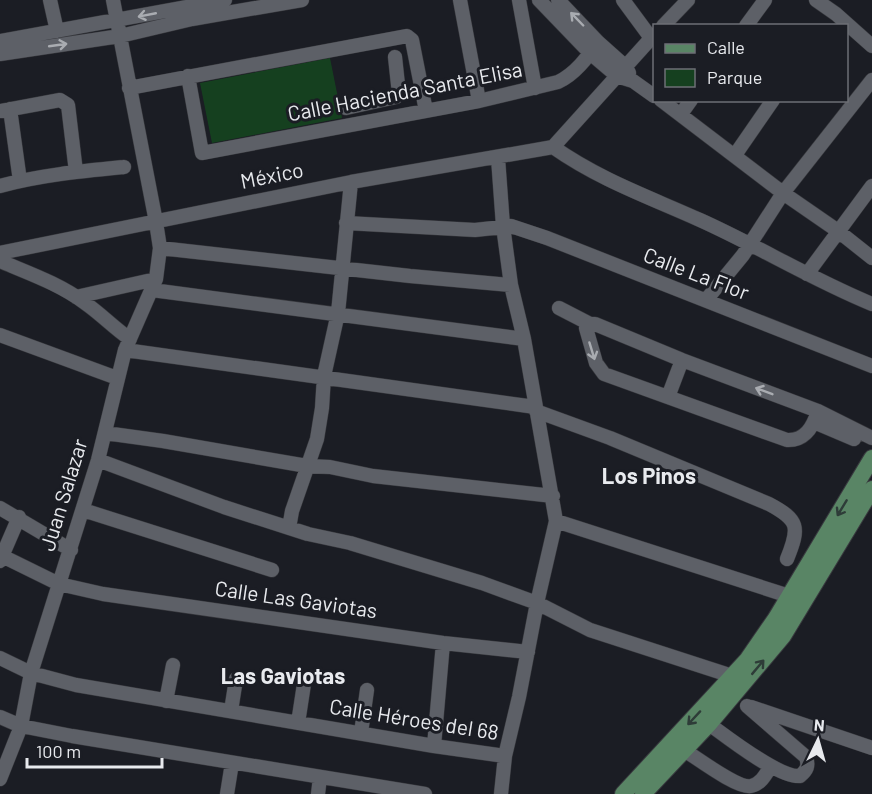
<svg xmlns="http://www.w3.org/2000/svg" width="872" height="794" viewBox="0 0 872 794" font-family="Barlow,sans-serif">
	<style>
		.park { fill: #15401f }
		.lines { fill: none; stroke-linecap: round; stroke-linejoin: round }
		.minor-casing { stroke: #38393e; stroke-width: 15 }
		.major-casing { stroke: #38393e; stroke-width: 18 }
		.minor { stroke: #5d6067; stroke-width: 14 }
		.major { stroke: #598565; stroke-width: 16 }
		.oneway { stroke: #a9acb1 }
		.oneway2 { stroke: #2e3c38 }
		.labels { text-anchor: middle; stroke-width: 6; stroke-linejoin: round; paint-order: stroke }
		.street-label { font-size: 21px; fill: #e8eaee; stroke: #1b1d24 }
		.neighbourhood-label { font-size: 22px; font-weight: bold; fill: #e8eaee; stroke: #1b1d24 }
	</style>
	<rect width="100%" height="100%" fill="#1b1d24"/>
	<path class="park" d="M330 58 342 118 212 143 200 83Z"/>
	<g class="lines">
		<g class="minor-casing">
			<path id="minor" d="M50 0 57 31
				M460 0 479 101
				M519 0 535 88
				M539 0 590 53 617 76 633 81 654 96
				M558 0 598 42 626 67 629 73
				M623 0 651 38
				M816 0 836 14 872 46
				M663 26 688 0
				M746 26 765 0
				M0 41 225 0
				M0 54 120 36 192 19 302 0
				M188 76 202 153 479 101 558 82C575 74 587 58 598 42
				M129 88 407 36 412 40 426 111
				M661 100 783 193 838 231 872 258
				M346 108 396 97 399 94 395 57
				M10 109 20 181
				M0 111 60 100 68 105 76 172
				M681 114 691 100
				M553 147C600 180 649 197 700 220 758 246 813 280 872 304
				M553 147 654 35
				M735 155 773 100
				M498 158 503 226 511 285 524 339 556 521 537 603 519 697 505 756 501 794
				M0 186C40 175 83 171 124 167
				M346 223 475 230 511 226 547 238 872 366
				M160 248 410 276 511 285
				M0 253 351 182 553 147
				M0 261C28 273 60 284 85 303 101 314 114 328 130 339
				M807 274 872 186
				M152 290 524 339
				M76 297 156 279
				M706 300 743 255 783 193 872 80
				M559 308 590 324
				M0 335 117 378
				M125 350 535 407
				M668 397 682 360
				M536 411 610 438 769 504C799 520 800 527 787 559
				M818 411C813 427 805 441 787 440L604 374 596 363 586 328 590 324H595L682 360 818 411 872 438
				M814 422 854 439
				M105 433 163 441 307 466 330 467 373 476 553 496
				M98 460 224 507 308 534 350 543 482 583 537 603 590 630 732 676
				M0 508 71 550
				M83 510 272 570
				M556 521 789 596
				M289 528 292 511 317 439 322 408 324 376 338 313 351 182
				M0 555 59 584 103 594 443 643 528 652
				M0 561 19 517
				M0 658 31 673 76 685 434 746 505 756
				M166 701 173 665
				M751 707 872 748
				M231 711 236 679
				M0 717 21 726 72 736 425 794
				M298 723 304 684
				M709 724C727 737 779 778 800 776 807 770 809 766 806 757L747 706
				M361 733 367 690
				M434 746 443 643
				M684 750C697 758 738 789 751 786 761 784 766 774 771 766
				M0 779 21 726 31 673 98 460 125 350 156 279 160 248 156 222 113 0
				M227 794 232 763
				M318 794 320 777"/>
		</g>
		<g class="major-casing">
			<path id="major" d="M623 794 747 660 776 618 872 458
				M643 794 709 724 783 636 872 489"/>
		</g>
		<use href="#minor" class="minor"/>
		<use href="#major" class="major"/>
	</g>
	<defs><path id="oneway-shaft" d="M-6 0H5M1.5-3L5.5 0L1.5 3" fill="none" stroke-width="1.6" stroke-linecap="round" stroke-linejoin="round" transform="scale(1.5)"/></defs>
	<g class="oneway">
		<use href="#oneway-shaft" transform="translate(147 15) rotate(169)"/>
		<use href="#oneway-shaft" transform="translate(577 19) rotate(-134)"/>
		<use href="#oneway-shaft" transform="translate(58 45) rotate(-8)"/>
		<use href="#oneway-shaft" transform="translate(592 351) rotate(73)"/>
		<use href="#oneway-shaft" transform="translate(764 391) rotate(-159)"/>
	</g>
	<g class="oneway2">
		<use href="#oneway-shaft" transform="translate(842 508) rotate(121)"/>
		<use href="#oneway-shaft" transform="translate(758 667) rotate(-50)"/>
		<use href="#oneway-shaft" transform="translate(694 718) rotate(133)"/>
	</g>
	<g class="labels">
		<g class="street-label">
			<text transform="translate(405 92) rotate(-11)" y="7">Calle Hacienda Santa Elisa</text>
			<text transform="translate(272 176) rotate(-11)" y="7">México</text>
			<text transform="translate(696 274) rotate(21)" y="7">Calle La Flor</text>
			<text transform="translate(64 495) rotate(-73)" y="7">Juan Salazar</text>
			<text transform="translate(296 600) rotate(8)" y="7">Calle Las Gaviotas</text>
			<text transform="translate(414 720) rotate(9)" y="7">Calle Héroes del 68</text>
		</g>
		<g class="neighbourhood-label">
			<text x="649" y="484">Los Pinos</text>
			<text x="283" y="684">Las Gaviotas</text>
		</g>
	</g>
	<rect x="653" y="24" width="195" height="78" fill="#1b1d24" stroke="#6d6f75" stroke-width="1.5"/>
	<rect x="665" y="44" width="30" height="9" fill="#598565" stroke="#6d6f75" stroke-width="1.5"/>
	<text x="707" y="54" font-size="18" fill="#e8eaee">Calle</text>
	<rect x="665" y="69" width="30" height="18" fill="#15401f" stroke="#6d6f75" stroke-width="1.5"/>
	<text x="707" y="84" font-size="18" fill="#e8eaee">Parque</text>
	<g transform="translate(818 740) rotate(5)" stroke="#1b1d24" stroke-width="4.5" paint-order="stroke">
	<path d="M0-4.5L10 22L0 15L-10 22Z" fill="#e8eaee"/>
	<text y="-9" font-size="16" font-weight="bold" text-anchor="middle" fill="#e8eaee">N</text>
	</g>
	<path d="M27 758v9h135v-9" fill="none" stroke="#e8eaee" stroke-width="3"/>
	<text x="36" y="758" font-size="18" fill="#e8eaee" stroke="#1b1d24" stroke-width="4.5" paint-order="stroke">100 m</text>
</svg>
